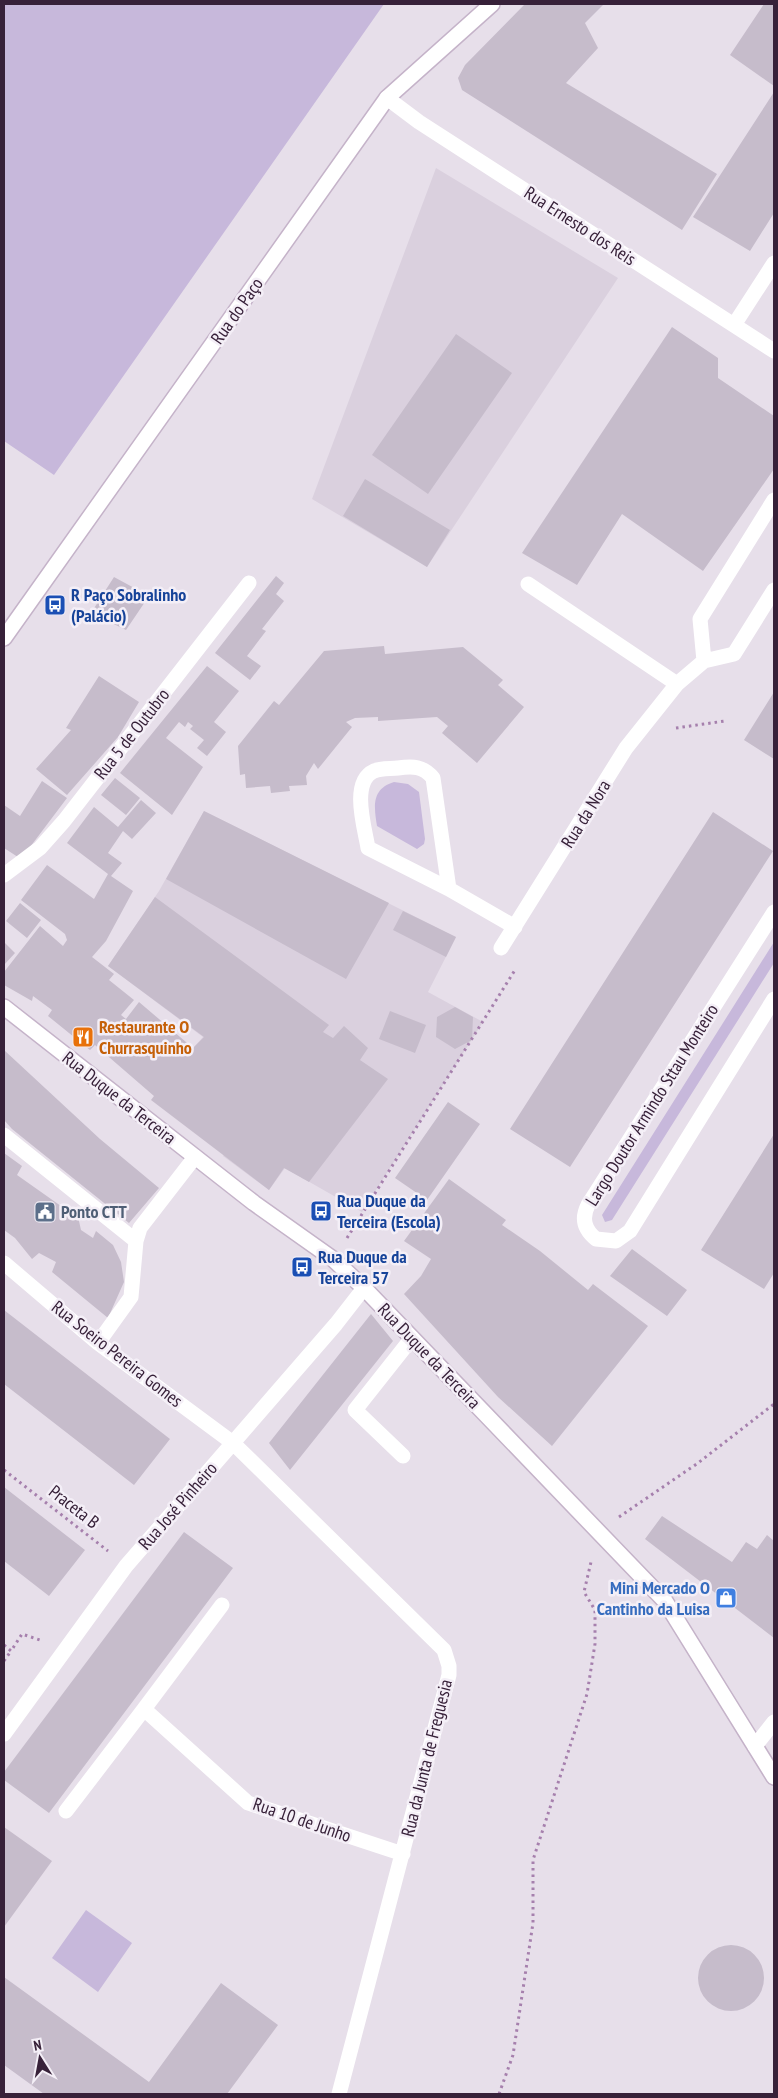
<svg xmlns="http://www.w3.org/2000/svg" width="778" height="2098" viewBox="0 0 778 2098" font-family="'PT Sans Narrow',sans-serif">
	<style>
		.built { fill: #dad0de }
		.green { fill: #c7b8db }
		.building { fill: #c6bccb }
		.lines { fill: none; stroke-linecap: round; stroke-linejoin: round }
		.secondary-casing { stroke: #c5b3c9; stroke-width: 18 }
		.path { stroke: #a680ad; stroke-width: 3; stroke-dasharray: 2.5 4; stroke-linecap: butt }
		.street { stroke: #fff; stroke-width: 15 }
		.secondary { stroke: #fff; stroke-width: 15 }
		.labels { text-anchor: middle; stroke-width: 5; stroke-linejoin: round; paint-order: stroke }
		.street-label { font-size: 18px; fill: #372139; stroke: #f4eff7 }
		.transit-label { font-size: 18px; font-weight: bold; fill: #164399; stroke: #f4eff7; text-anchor: start }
		.food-label { font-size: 18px; font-weight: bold; fill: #c56008; stroke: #f4eff7; text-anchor: start }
		.service-label { font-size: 18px; font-weight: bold; fill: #4e5e75; stroke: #f4eff7; text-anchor: start }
		.shop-label { font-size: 18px; font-weight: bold; fill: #366cbe; stroke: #f4eff7; text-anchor: end }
	</style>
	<rect width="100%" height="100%" fill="#e7dfea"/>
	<path class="built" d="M436 168 618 278 427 567 312 499Z
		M204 811 456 937 428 992 483 1022 362 1212 285 1168 269 1190 223 1156 265 1101 193 1048 203 1037 108 966 159 891Z"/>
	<path class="green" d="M4 4H384L54 475 4 441Z
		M394 782 408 784 419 792 425 839 424 844 417 849 377 826C374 807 371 789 394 782Z
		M774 942V963L612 1220 605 1222 602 1215Z
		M86 1910 132 1943 98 1992 52 1958Z"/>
	<path class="building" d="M525 4H604L585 23 598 48 566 83 717 174 682 230 462 90 458 78 465 65Z
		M764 4H774V86L730 55Z
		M774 92V213L750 251 693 217Z
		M672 327 718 358V378L774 416V469L703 571 622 514 577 585 522 553Z
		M456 334 512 373 428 494 372 455Z
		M365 479 450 530 427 567 343 516Z
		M276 576 284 583 276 594 284 601 262 629 266 631 247 656 261 666 250 680 215 653Z
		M114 577 149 596 126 630 91 613Z
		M384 646 385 654 463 647 503 680 498 685 524 707 477 763 442 733 448 726 437 717 378 721V717L355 718 346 722 352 727 318 769 314 763 306 776 307 785 289 786 290 791 271 793 270 786 246 788 245 774 240 775 238 746 274 701 279 705 324 651Z
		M207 666 239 691 214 722 226 732 207 756 197 748 204 740 190 729 193 726 188 722 185 727 179 722 166 738 203 767 172 815 120 773Z
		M99 676 139 702 118 737 67 795 36 769 71 730 66 728Z
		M774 692V759L744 740Z
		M115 778 140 798 126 815 101 795Z
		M42 781 67 798 21 859 4 848V805L20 816Z
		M141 800 156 813 132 839 123 831 108 853 122 863 111 876 133 891 106 941 92 957 114 974 109 980 134 1000 121 1015 126 1019 139 1002 193 1048 204 1037 108 966 155 897 329 1025 323 1032 333 1038 344 1026 368 1048 360 1060 388 1079 309 1182 284 1168 269 1190 151 1100 154 1096 95 1045 90 1050 48 1016 52 1010 33 996 32 1001 4 985V972L40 926 63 946 67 940 65 934 21 900 47 865 94 899 108 874 67 843 94 807 118 827Z
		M204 811 389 903 346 979 166 879Z
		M713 812 773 851 570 1167 510 1129Z
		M20 903 41 920 27 938 6 921Z
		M403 911 456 937 446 957 393 930Z
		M4 942 15 953 4 965Z
		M455 1007 473 1017 472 1040 455 1049 436 1037 437 1017Z
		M390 1011 426 1025 415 1053 379 1039Z
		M4 1050 100 1139 159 1188 129 1223 12 1129 4 1120Z
		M448 1102 480 1124 427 1200 395 1178Z
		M774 1134V1273L764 1289 701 1250Z
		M4 1153 22 1166 17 1175 68 1211 76 1208 81 1230 93 1238 96 1231 113 1245 121 1262 124 1282 108 1318 52 1272 56 1262 39 1253 32 1259 15 1238 4 1230Z
		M449 1179 506 1220 502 1225 540 1251 588 1290 593 1284 648 1326 552 1446 498 1397 404 1294 421 1276 431 1259 404 1241Z
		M632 1249 687 1290 667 1316 610 1276Z
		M4 1310 170 1439 134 1485 4 1384Z
		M371 1314 393 1341 290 1470 269 1443Z
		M4 1487 85 1550 49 1596 4 1561Z
		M662 1516 732 1562 746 1542 757 1549 767 1535 774 1541V1638L645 1539Z
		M184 1532 233 1568 49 1813 4 1780V1772Z
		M4 1827 52 1861 4 1927Z
		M698 1978a33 33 0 1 1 66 0a33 33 0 1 1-66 0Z
		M4 1977 149 2082 221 1983 278 2025 227 2094H44L4 2065Z"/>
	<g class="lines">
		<g class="secondary-casing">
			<path id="secondary" d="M4 638 387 98 492 4
				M4 1007 254 1203 333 1259 364 1288 665 1601 774 1777"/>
		</g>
		<path class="path" d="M676 728 725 721
			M347 1238 515 970
			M4 1470 108 1551
			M619 1517 698 1463 774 1404
			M4 1645 11 1651 22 1634 40 1640
			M4 1661 11 1651
			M499 2094 513 2055 533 1923V1860L587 1694 595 1644V1610L584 1592 591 1562"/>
		<path class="street" d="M387 98 419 122 774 351
			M734 325 774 263
			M528 584 677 684
			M704 661 700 619 774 500
			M4 875 40 848 64 821 249 583
			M449 889 433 778C423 766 413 766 398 768 391 769 381 768 374 771 350 782 365 829 368 848L449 889 515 927
			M774 912 588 1205C581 1219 585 1230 596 1239L616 1241 630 1231 774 999
			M501 948 626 748 677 684 704 661 734 654 774 590
			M4 1135 136 1241
			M4 1263 98 1343 233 1443 444 1650 449 1666V1675L339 2094
			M98 1343 131 1297 136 1241 140 1228 195 1157
			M403 1456 355 1410 412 1338
			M222 1605 144 1709 248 1803 403 1854
			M4 1734 126 1566 336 1324 364 1288
			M755 1746 774 1722
			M66 1811 144 1709"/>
		<use href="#secondary" class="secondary"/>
	</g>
	<defs>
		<g id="bus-square" transform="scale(1.125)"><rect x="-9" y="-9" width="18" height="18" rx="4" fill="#1a4fb4" stroke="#f4eff7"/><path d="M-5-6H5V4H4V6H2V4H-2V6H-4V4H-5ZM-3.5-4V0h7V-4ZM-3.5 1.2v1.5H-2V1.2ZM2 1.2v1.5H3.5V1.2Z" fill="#fff"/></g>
		<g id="restaurant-square" transform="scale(1.125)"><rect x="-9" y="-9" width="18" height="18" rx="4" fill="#e8710a" stroke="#f4eff7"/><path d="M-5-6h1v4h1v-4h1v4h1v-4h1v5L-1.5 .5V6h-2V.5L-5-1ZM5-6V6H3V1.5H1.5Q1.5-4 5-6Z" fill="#fff"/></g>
		<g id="civic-square" transform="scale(1.125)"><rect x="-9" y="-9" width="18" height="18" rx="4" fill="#5c6f8a" stroke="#f4eff7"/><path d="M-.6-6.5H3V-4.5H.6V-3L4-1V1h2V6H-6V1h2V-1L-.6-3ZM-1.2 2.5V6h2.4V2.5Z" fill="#fff"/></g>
		<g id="shop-square" transform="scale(1.125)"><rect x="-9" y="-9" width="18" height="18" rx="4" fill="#3f7fe0" stroke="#f4eff7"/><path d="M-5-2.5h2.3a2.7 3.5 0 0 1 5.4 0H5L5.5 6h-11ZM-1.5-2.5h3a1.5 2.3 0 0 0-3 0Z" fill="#fff"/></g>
	</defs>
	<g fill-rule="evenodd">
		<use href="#bus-square" x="55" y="605"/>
		<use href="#restaurant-square" x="83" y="1037"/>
		<use href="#bus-square" x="321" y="1211"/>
		<use href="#civic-square" x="45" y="1212"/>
		<use href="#bus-square" x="302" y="1267"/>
		<use href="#shop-square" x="726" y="1598"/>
	</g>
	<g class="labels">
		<g class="street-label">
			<text transform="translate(580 226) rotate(33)" y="6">Rua Ernesto dos Reis</text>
			<text transform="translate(237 311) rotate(-55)" y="6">Rua do Paço</text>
			<text transform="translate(132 734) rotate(-52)" y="6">Rua 5 de Outubro</text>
			<text transform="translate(586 814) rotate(-58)" y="6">Rua da Nora</text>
			<text transform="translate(119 1098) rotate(38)" y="6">Rua Duque da Terceira</text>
			<text transform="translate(652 1105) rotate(-58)" y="6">Largo Doutor Armindo Sttau Monteiro</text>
			<text transform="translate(117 1354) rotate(38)" y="6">Rua Soeiro Pereira Gomes</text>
			<text transform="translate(429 1356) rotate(46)" y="6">Rua Duque da Terceira</text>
			<text transform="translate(178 1506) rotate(-49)" y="6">Rua José Pinheiro</text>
			<text transform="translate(74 1507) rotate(38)" y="6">Praceta B</text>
			<text transform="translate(427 1758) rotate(-76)" y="6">Rua da Junta de Freguesia</text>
			<text transform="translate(302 1820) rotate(19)" y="6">Rua 10 de Junho</text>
		</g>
		<g class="transit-label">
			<text x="71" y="601">R Paço Sobralinho<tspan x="71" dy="21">(Palácio)</tspan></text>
			<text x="337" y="1207">Rua Duque da<tspan x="337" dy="21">Terceira (Escola)</tspan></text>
			<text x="318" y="1263">Rua Duque da<tspan x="318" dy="21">Terceira 57</tspan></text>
		</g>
		<g class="food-label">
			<text x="99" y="1033">Restaurante O<tspan x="99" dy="21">Churrasquinho</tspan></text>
		</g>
		<g class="service-label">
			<text x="61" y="1218">Ponto CTT</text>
		</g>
		<g class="shop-label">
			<text x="710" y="1594">Mini Mercado O<tspan x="710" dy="21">Cantinho da Luisa</tspan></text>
		</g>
	</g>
	<rect width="778" height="2098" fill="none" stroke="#372139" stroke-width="10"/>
	<g transform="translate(40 2058) rotate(349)" stroke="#f4eff7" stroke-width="4" paint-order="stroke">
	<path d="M0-4L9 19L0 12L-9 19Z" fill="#372139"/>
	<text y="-8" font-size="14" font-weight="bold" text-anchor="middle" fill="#372139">N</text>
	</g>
</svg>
